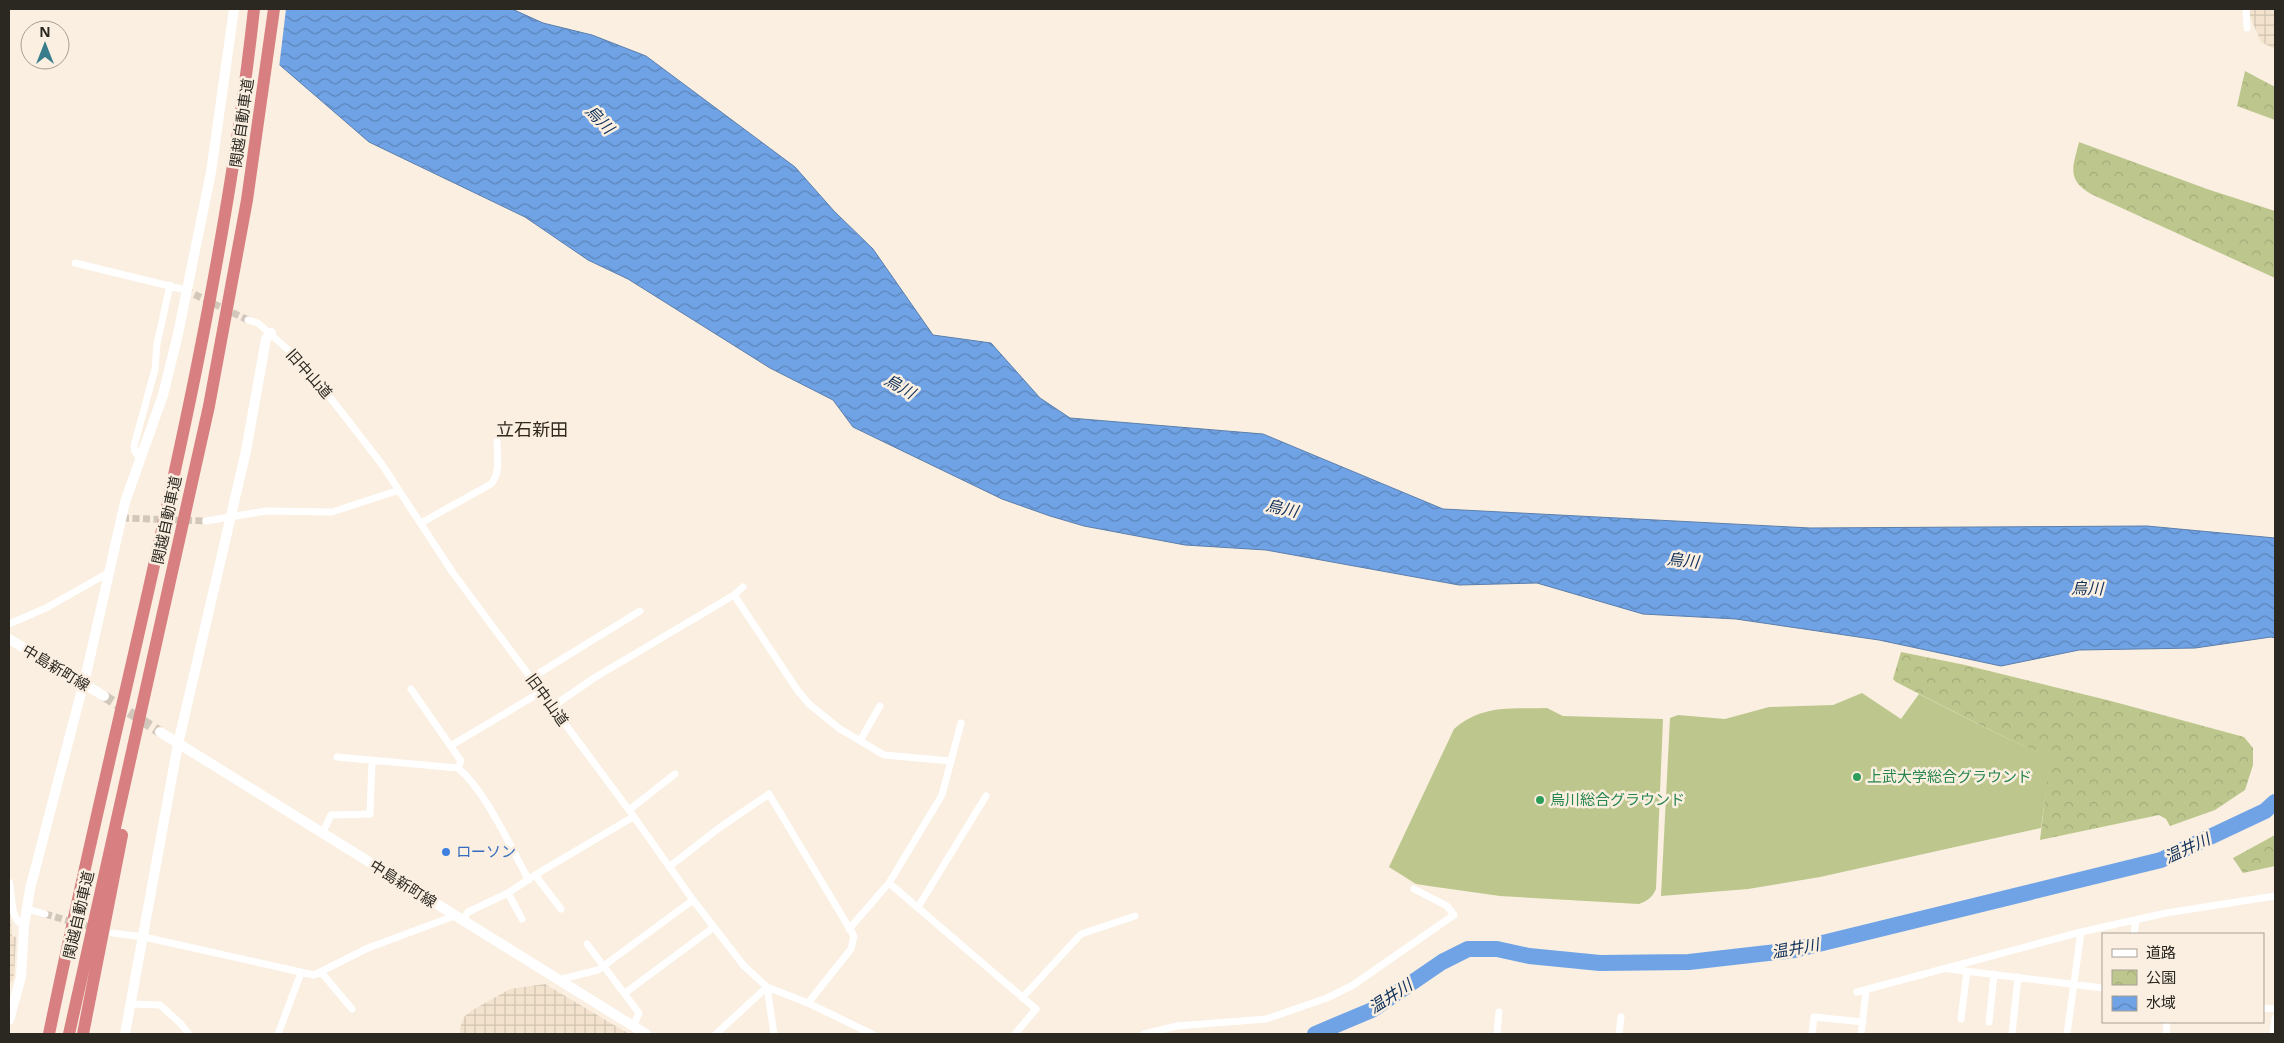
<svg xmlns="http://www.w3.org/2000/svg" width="2284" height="1043" viewBox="0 0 2284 1043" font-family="'Open Sans','Noto Sans JP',sans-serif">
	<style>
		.industrial { fill: url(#industrial-grid) }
		.green { fill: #bdc78d }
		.park { fill: url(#park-crowns) }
		.water { fill: url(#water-waves); stroke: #5b7eab }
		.pier { fill: #faefe0 }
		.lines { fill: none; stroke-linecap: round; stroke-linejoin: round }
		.river { stroke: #70a3e6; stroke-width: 16 }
		.street-tunnel { stroke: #d1c7ba; stroke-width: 7; stroke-dasharray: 7 3.5; stroke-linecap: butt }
		.secondary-tunnel { stroke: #d1c7ba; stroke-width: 10; stroke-dasharray: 10 5; stroke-linecap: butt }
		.street { stroke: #fff; stroke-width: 7 }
		.secondary { stroke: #fff; stroke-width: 10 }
		.highway { stroke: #d87f81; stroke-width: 12 }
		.leisure-dot { fill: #2e9e5b; stroke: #faefe0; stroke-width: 2 }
		.shop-dot { fill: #3f7fe0; stroke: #faefe0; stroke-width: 2 }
		.labels { text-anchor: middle; stroke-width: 5; stroke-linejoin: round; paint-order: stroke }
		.street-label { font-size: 15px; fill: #2b2822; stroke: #faefe0 }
		.leisure-label { font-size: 15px; fill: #27864d; stroke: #faefe0; text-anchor: start }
		.shop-label { font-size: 15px; fill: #366cbe; stroke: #faefe0; text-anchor: start }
		.water-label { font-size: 16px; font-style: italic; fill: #0d2f59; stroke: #faefe0 }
		.quarter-label { font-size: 18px; fill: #31291e; stroke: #faefe0 }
	</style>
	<defs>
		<pattern id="industrial-grid" width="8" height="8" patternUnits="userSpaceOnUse" patternTransform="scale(1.25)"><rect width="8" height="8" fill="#f3e3ce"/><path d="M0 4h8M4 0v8" fill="none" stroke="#d0c3b1"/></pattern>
		<pattern id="park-crowns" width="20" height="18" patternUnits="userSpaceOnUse" patternTransform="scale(1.25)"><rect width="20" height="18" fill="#bdc78d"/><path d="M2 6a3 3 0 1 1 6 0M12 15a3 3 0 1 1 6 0" fill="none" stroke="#a3ab79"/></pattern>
		<pattern id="water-waves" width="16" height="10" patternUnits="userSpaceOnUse" patternTransform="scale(1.25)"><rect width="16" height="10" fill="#70a3e6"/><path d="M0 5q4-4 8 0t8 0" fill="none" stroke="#5c85ba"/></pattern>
	</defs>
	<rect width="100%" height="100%" fill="#faefe0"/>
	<path class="industrial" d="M2249 9H2275V49L2261 42 2250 16Z
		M9 892 12 936 16 937 14 974 13 981 9 982Z
		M545 984 629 1034H461L460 1028 464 1017 471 1011 510 989Z"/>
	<path class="green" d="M1862 693 1901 719 1919 694 2006 738 2051 757 2041 828 1820 877 1748 889 1661 896 1670 718 1678 715 1725 719 1769 707 1833 705Z
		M1547 708 1563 716 1663 719 1656 889C1652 898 1647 901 1639 904L1500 896 1429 886 1416 884 1389 867 1454 729C1482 704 1512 709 1547 708Z"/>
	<path class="park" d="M2245 71 2275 87V120L2237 106Z
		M2079 142 2207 189 2275 211V278L2091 194C2066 179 2073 167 2079 142Z
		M1901 652 1965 665 2111 701 2244 737 2253 748V765L2245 790 2215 810 2170 826 2166 819 2159 815 2040 840 2050 757 2006 738 1896 682 1893 679Z
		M2275 835V866L2243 873 2233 858Z"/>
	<path class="water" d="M245 9H512L543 23 592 35 646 56 795 167 834 211 873 249 933 335 991 343 1040 398 1070 418 1263 434 1443 509 1810 528 2147 526 2275 538V638L2271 637 2195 648 2079 650 2001 666 1879 640 1736 619 1643 614 1537 583 1459 585 1266 550 1185 545 1084 526 1050 516 1002 499 853 427 833 400 770 368 628 279 588 260 525 217 369 142 274 60Z"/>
	<path class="pier" d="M243 9H286L279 68 272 62Z"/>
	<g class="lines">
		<path class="river" d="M1315 1034 1372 1010 1442 962 1468 949H1497L1529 956 1600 963 1689 962 1794 950 2161 860 2265 811 2275 802"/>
		<path class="street-tunnel" d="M185 290 248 320
			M122 518 206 521
			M45 914 94 928"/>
		<path class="secondary-tunnel" d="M104 696 160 732"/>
		<path class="street" d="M2246 9 2247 28
			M75 263 182 289
			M248 320 258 323 304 364 381 463 453 573 629 810 693 900 744 966 767 987 808 1003 872 1034
			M140 458 135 452 134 446 155 369 157 344 170 285
			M206 521 266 511 332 512 399 490
			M421 523 491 484C501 473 497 455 497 441
			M734 595 798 691 809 704 840 729 884 755 951 761
			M9 624 46 608 110 572
			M531 678 640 611
			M411 689 461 761 458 768
			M552 707 594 678 734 595 743 587
			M861 739 880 706
			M452 745 541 692
			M337 757 458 768C486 791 510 847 529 880
			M629 810 675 774
			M322 834 331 815 370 814 372 761
			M669 867 719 828 769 794 854 936 851 949 808 1003
			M535 875 561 909
			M9 882C14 898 8 917 24 926
			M889 883 1036 1009 1015 1034
			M508 893 522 919
			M918 907 986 796
			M27 909 45 914
			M462 921 468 912 508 893 535 875 633 817
			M849 929 889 883 942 795 961 723
			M113 933 144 937 314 975 368 948 454 916
			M2134 934 2136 920
			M587 944 639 1013 633 1027
			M1949 969 2103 988
			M321 972 352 1009
			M558 980 598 970 693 900
			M1857 992 2081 932 2166 913 2275 896
			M625 993 714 927
			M1022 998 1081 934 1135 916
			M132 1004 160 1005 180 1023 189 1034
			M2263 1008 2275 1009
			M1961 1019 1967 971
			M1989 1022 1994 974
			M278 1034 301 973
			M716 1034 767 987 774 1034
			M1144 1034 1177 1026 1266 1019 1327 998 1353 985 1454 915 1447 906 1414 889
			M1497 1034 1499 1012
			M1619 1034 1621 1017
			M1812 1034 1814 1017 1863 1022
			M1861 1034 1866 991
			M2012 1034 2018 977
			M2067 1034 2081 932
			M2166 1034 2167 1022
			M2273 1034 2275 1018"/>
		<path class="secondary" d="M9 639 104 696
			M160 732 646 1034
			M9 1020 21 977 24 926 30 889 88 666 125 502 163 395 178 334 211 172 234 9
			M125 1034 178 744 246 451 266 339 271 333"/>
		<path class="highway" d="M49 1034C119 693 216 356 254 9
			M69 1034 209 406 247 200 274 9
			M83 1034 122 835"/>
	</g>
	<g class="leisure-dot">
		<circle cx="1857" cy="777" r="5"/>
		<circle cx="1540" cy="800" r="5"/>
	</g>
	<circle class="shop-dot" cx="446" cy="852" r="5"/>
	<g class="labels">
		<g class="street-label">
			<text transform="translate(242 123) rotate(-82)" y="5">関越自動車道</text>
			<text transform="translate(309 374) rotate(48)" y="5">旧中山道</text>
			<text transform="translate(167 520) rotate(-78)" y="5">関越自動車道</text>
			<text transform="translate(56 668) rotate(31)" y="5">中島新町線</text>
			<text transform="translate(547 700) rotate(54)" y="5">旧中山道</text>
			<text transform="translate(403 884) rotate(32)" y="5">中島新町線</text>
			<text transform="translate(79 915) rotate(-77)" y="5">関越自動車道</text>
		</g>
		<g class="leisure-label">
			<text x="1867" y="782">上武大学総合グラウンド</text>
			<text x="1550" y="805">烏川総合グラウンド</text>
		</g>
		<g class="shop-label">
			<text x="456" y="857">ローソン</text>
		</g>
		<g class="water-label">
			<text transform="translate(600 119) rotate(46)" y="6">烏川</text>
			<text transform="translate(900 386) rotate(30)" y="6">烏川</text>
			<text transform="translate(1282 508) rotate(13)" y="6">烏川</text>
			<text transform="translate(1683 560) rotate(6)" y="6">烏川</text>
			<text transform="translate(2087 588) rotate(1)" y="6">烏川</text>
			<text transform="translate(2187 848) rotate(-25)" y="6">温井川</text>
			<text transform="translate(1795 948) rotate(-10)" y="6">温井川</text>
			<text transform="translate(1390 996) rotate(-33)" y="6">温井川</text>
		</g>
		<g class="quarter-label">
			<text x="532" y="436">立石新田</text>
		</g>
	</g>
	<rect width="2284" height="1043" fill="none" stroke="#2b2822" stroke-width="20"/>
	<rect x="2102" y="933" width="162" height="90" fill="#faefe0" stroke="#a79f94"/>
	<rect x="2112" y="949" width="25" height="8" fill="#ffffff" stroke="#a79f94"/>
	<text x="2146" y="958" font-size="15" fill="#2b2822">道路</text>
	<rect x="2112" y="970" width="25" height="15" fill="url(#park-crowns)" stroke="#a79f94"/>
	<text x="2146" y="983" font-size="15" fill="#2b2822">公園</text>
	<rect x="2112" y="996" width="25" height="15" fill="url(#water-waves)" stroke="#a79f94"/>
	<text x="2146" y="1008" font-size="15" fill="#2b2822">水域</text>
	<g transform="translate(45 45)"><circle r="24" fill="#faefe0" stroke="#a79f94"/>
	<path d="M0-4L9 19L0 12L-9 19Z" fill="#397d8c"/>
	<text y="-8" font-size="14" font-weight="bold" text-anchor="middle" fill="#2b2822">N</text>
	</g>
</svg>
